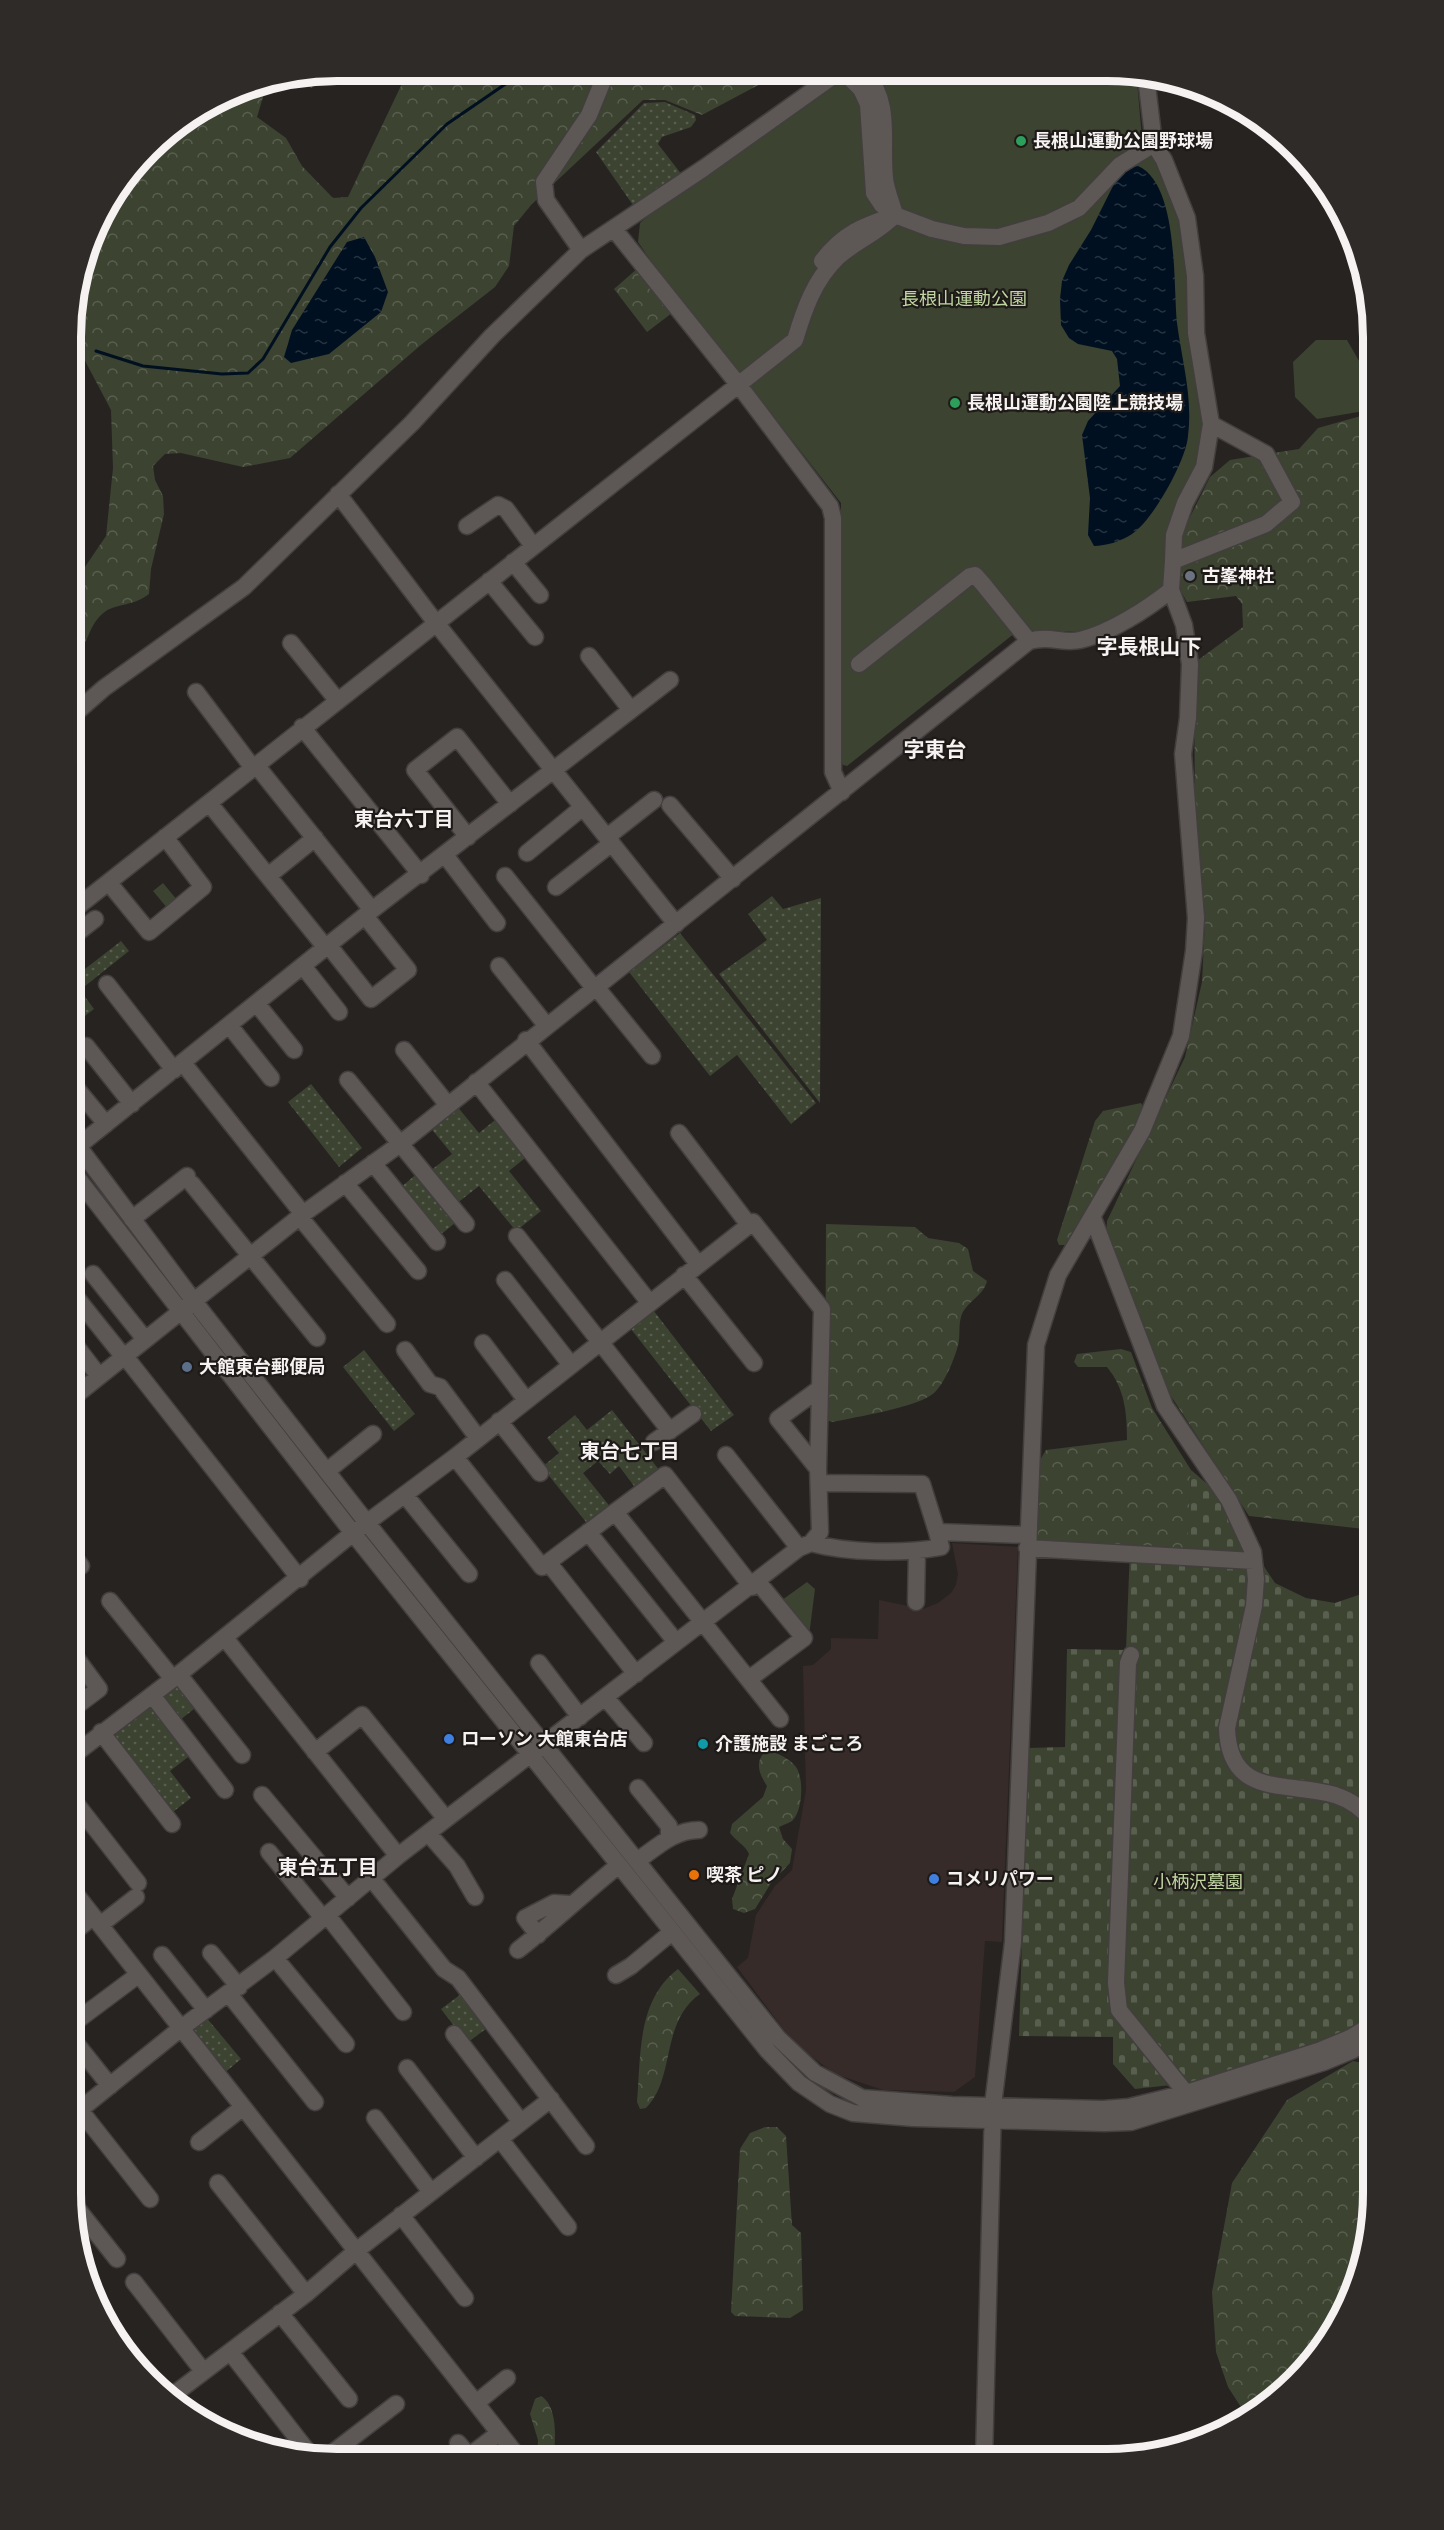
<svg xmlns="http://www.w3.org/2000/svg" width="1444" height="2530" viewBox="0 0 1444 2530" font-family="Roboto,'Noto Sans JP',sans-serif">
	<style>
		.built { fill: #362b28 }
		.grass { fill: url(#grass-dots) }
		.forest { fill: url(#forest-crowns) }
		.cemetery { fill: url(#cemetery-stones) }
		.park { fill: #3c4331 }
		.water { fill: url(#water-ripples) }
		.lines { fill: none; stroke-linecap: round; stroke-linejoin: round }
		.stream { stroke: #001020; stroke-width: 3 }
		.minor-casing { stroke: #423f3e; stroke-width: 19 }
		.minor { stroke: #5d5856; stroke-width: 16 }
		.leisure-dot { fill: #2e9e5b; stroke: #1e1a18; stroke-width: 2 }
		.worship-dot { fill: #6b7280; stroke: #1e1a18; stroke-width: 2 }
		.service-dot { fill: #5c6f8a; stroke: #1e1a18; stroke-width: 2 }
		.shop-dot { fill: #3f7fe0; stroke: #1e1a18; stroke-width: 2 }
		.culture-dot { fill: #0f9aa8; stroke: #1e1a18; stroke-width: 2 }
		.food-dot { fill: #e8710a; stroke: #1e1a18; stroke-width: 2 }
		.labels { text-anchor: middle; stroke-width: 4.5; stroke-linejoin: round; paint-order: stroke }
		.poi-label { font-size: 18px; font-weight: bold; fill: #f5f2f1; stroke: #1e1a18; text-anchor: start }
		.park-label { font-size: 18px; fill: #c0d6a1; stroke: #1e1a18 }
		.neighbourhood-label { font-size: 20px; font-weight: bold; fill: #f5f2f1; stroke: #1e1a18 }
		.quarter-label { font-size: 21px; font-weight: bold; fill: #f5f2f1; stroke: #1e1a18 }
		.rim { fill: none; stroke: #f5f2f1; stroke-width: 8 }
	</style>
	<defs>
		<pattern id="grass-dots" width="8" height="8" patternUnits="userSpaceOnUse" patternTransform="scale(1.5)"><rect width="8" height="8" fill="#3c4331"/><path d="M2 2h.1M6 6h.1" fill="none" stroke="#595f4f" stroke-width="1.8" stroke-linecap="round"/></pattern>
		<pattern id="forest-crowns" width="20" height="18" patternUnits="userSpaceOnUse" patternTransform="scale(1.5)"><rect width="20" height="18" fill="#3c4331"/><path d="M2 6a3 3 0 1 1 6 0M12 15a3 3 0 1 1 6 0" fill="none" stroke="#595f4f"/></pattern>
		<pattern id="cemetery-stones" width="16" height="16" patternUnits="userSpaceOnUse" patternTransform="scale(1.5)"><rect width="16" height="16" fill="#3c4331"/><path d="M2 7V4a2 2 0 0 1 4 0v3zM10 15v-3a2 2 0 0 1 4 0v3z" fill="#595f4f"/></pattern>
		<pattern id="water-ripples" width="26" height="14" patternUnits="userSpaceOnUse" patternTransform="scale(1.5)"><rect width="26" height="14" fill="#001020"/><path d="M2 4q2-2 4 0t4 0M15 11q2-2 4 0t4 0" fill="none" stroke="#263341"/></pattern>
	</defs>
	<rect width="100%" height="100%" fill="#272321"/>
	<path class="built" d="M952 1543 1018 1547 1002 1942 985 1941 975 2077 954 2092 883 2090 835 2074 803 2050 784 2030 737 1967 748 1958 756 1915 775 1886 792 1870 806 1790 803 1666 813 1665 831 1649V1638L878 1639 879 1600 923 1609 938 1603 951 1593 956 1585 958 1574Z"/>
	<path class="grass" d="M665 102 695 115 696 120 691 127 662 137 658 144 682 175 635 208 596 152 644 103Z
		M772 896 783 909 821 898 820 1103 719 974 767 940 748 914Z
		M680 933 816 1103 791 1124 737 1055 710 1076 629 972Z
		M121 941 129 951 80 990 94 1009 72 1026V979Z
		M311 1084 362 1148 339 1167 288 1102Z
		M456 1105 479 1133 500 1116 530 1154 509 1171 541 1211 516 1231 479 1186 456 1204 430 1171 452 1154 429 1126Z
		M420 1171 460 1219 439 1236 400 1188Z
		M650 1306 734 1415 711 1431 627 1324Z
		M364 1350 415 1414 394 1431 343 1367Z
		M612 1410 660 1471 637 1490 619 1466 610 1474 598 1461 583 1473 612 1509 590 1527 542 1467 559 1453 547 1438 575 1415 587 1430Z
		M179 1680 199 1705 180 1720 161 1697Z
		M147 1703 156 1706 192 1754 170 1771 191 1798 169 1815 110 1733Z
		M465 1991 491 2025 467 2043 441 2009Z
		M205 2016 241 2059 222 2075 191 2027Z
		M500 2437 515 2458H475Z"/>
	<path class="forest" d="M408 71 772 73 764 82 702 115 665 100H643L531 205 514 226 509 266 495 287 422 344 290 458 243 467 181 453 165 454 153 466 155 480 163 496 164 514 151 569 149 594C134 606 119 603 106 611 87 624 89 647 72 661V586L106 536 113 468 111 410 73 338V328L98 219 161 137 236 91 267 84 257 117 286 138 302 166 333 198 348 197Z
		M319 74 312 88 292 79Z
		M638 268 672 313 647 332 614 289Z
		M1373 380V1530L1249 1516 1169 1393 1106 1238 1107 1221 1185 1057 1202 982 1205 920 1195 825 1194 663 1243 627 1242 604 1236 596 1187 602 1179 588 1180 537 1210 477 1230 460 1299 449 1318 428 1368 414Z
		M1141 1103 1144 1108 1143 1117 1066 1245H1059L1057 1240 1095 1121 1103 1111Z
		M826 1224 915 1227 928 1238 959 1243 968 1249 973 1271 987 1281C984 1296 965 1302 961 1317 958 1327 961 1339 957 1349 953 1362 944 1384 934 1393 919 1407 855 1417 833 1422L825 1420Z
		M1121 1349 1131 1352 1152 1408 1191 1470 1188 1552 1036 1543 1040 1460 1046 1450 1127 1440C1127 1413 1125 1389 1107 1367H1078L1074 1362 1077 1354Z
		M768 1749C778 1754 789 1758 796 1767 804 1778 803 1811 792 1821 789 1823 783 1825 779 1827L783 1839 792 1849 790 1863 771 1883 755 1909 744 1913 733 1909 732 1899 749 1854C745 1845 736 1841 730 1833L732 1824 763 1797 767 1786C758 1772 754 1760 768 1749Z
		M678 1969 700 1994C660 2022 676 2078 646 2108L640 2109 637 2102C641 2054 637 2000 678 1969Z
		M1353 2061 1373 2065V2210L1353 2294 1318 2355 1255 2414 1248 2418 1228 2387 1216 2352 1212 2292 1232 2183 1287 2100Z
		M765 2127H777L786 2136 792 2225 801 2233 803 2310 790 2318 735 2316 731 2312 740 2149 750 2133Z
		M541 2396C558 2406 556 2441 553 2458H537L538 2440 530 2414 535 2399Z"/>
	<path class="cemetery" d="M1191 1470 1212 1488 1275 1583 1306 1598 1335 1603 1373 1590V1690L1368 1703 1373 1713V2016L1341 2034 1198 2082 1135 2089 1113 2064V2037L1019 2036 1028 1748 1065 1747 1067 1649 1126 1650 1130 1549 1187 1552Z"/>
	<path class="park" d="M844 74 1140 75 1137 80 1142 139 1157 159 1185 238 1203 418V443L1163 585 1139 607 1082 632 1041 630 1015 633 847 766 843 765 839 759 841 503 732 363 707 344 638 242 640 223 650 214Z
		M1316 340H1347L1366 373 1364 411 1317 419 1295 397 1293 362Z
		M163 883 178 901 168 909 153 891Z
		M807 1582 815 1589 809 1636 782 1600Z"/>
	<path class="water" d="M1138 166C1179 184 1173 285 1177 323 1182 361 1193 398 1188 436 1186 461 1153 520 1132 534 1122 541 1106 546 1094 546L1088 535 1090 498 1082 435 1088 421 1120 386 1117 359 1112 351 1078 344 1069 338 1061 325 1060 299 1062 281 1069 265 1091 230 1113 186C1119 176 1125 168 1138 166Z
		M364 237 375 257 388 292 381 312 329 354 291 363 284 357 292 330 347 242Z"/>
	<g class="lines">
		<path class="stream" d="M96 351 143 366 222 374 248 373 263 359 330 247 361 208 447 124 523 72"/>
		<g class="minor-casing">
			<path id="minor" d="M866 74C892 103 881 142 885 178 886 190 892 203 895 215
				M1151 76 1147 85 1154 144 1164 160 1187 218 1195 276 1196 333 1211 424 1204 467 1185 503 1174 535 1173 561
				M895 215 932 229 964 236 999 237 1048 223 1079 208 1120 165 1154 144
				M614 229 738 384 830 506 833 518V772L842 792
				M581 250 546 200 544 182 589 115 602 83 599 72
				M822 261C843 233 863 226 895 215L882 205 874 193 868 104 861 89 846 74
				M338 494 436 623 676 924
				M467 526 498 505 506 509 533 546
				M513 562 540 595
				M489 581 535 637
				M291 643 337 700
				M589 656 631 710
				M859 664 970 576 975 575 983 584 1029 641
				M196 692 253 768
				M72 716 104 688 244 587 412 423 492 336 581 250 704 168 836 74
				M302 727 421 875
				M256 765 372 910
				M209 803 326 948
				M670 805 733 879
				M468 837 415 770 457 737 510 804
				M607 837 654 800
				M527 853 583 807
				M445 855 497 923
				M268 876 315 838
				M505 876 594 988
				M109 883 149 932 203 887 165 837
				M556 887 612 843
				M72 911 795 340C804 310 814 280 838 257 856 241 878 233 895 215
				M72 937 95 919
				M329 946 371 999 408 970 365 916
				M303 966 339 1012
				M499 966 546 1025
				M107 984 174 1070
				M596 987 652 1056
				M257 1004 294 1050
				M229 1025 271 1078
				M526 1040 698 1264
				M86 1046 132 1104
				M404 1050 447 1104
				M183 1063 303 1214
				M348 1080 466 1224
				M476 1082 649 1302
				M72 1083 106 1124
				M679 1133 749 1225
				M72 1138 193 1300 367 1523 778 2038 815 2073 862 2098 952 2105 1103 2109 1129 2107 1186 2093 1321 2050 1350 2038 1373 2024
				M72 1151 372 910 670 680
				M373 1163 437 1242
				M72 1171 353 1533 768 2051 799 2083 830 2104 853 2113 913 2118 1105 2123 1131 2122 1324 2062 1353 2050 1373 2038
				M345 1183 418 1271
				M192 1184 317 1338
				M299 1216 387 1324
				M1093 1218 1165 1406 1229 1500 1253 1552 1256 1579 1254 1606 1227 1728C1229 1799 1288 1781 1335 1795 1350 1800 1364 1810 1373 1822
				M132 1219 187 1176
				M517 1236 670 1431
				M93 1274 144 1338
				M684 1275 754 1363
				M505 1280 571 1365
				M75 1296 123 1356
				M72 1341 99 1376
				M483 1343 526 1400
				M405 1350 430 1384 440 1387 478 1438
				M124 1355 300 1579
				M71 1399 303 1214 400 1144 1029 641C1050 635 1063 644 1080 640 1110 633 1147 609 1171 590
				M499 1421 540 1473
				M654 1442 693 1414
				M726 1455 799 1548
				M455 1457 542 1567 615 1512 780 1719
				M818 1469 778 1419 819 1389
				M327 1471 373 1434
				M819 1483 922 1484 937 1532
				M405 1495 469 1574
				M615 1512 665 1475 752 1587
				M588 1532 676 1642
				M811 1543C847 1553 904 1554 941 1547L937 1532 1028 1535
				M1027 1548 1254 1561
				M71 1553 81 1566
				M548 1562 636 1674
				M110 1601 173 1679
				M916 1602 917 1551
				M225 1638 398 1856
				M1131 1655 1128 1663 1116 1983 1119 2010 1186 2093 1189 2101
				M539 1663 580 1717
				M179 1675 242 1755
				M749 1679 804 1638 758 1582
				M152 1695 225 1790
				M605 1697 644 1743
				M71 1710 99 1689 71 1651
				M101 1732 172 1824
				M315 1752 362 1715 446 1819
				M638 1788 669 1826V1838
				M262 1795 348 1898
				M71 1797 138 1883
				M428 1833 457 1866 475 1897
				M269 1852 323 1918
				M637 1861C657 1847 674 1830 699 1830
				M372 1879 444 1969 458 1978 586 2146
				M71 1888 519 2458
				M327 1915 403 2012
				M100 1925 136 1897
				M71 1934 93 1917
				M538 1935 525 1918 554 1903 570 1904
				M518 1950C553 1923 584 1893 619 1865
				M211 1953 239 1987
				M162 1955 206 2010
				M275 1958 346 2044
				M71 1969 73 1968
				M616 1975 631 1966 672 1932
				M229 1994 315 2102
				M71 2025 138 1975
				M454 2034 521 2122
				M71 2037 110 2086
				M407 2068 476 2158
				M80 2110 150 2199
				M71 2117 180 2029 275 1958 398 1856 799 1548 811 1543 820 1532 818 1469 822 1309 753 1222 455 1457 353 1533 173 1679 71 1757
				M375 2118 431 2192
				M500 2139 568 2227
				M199 2142 242 2108
				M218 2183 306 2294
				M72 2202 117 2259
				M401 2215 465 2298
				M134 2282 203 2371
				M280 2313 349 2399
				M231 2353 312 2457
				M169 2398 306 2294 356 2251 551 2099
				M476 2403 507 2378
				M458 2443 469 2456 499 2433
				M327 2457 396 2404
				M984 2459 993 2105 1013 1942 1036 1345 1058 1275 1142 1131 1181 1036 1194 951 1196 918 1183 754 1188 718 1190 664 1184 625 1171 590 1173 561 1266 524 1292 502 1266 454 1211 424"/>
		</g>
		<use href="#minor" class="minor"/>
	</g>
	<g class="leisure-dot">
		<circle cx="1021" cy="141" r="6"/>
		<circle cx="955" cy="403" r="6"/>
	</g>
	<circle class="worship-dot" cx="1190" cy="576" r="6"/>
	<circle class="service-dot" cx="187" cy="1367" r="6"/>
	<g class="shop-dot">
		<circle cx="449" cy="1739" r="6"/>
		<circle cx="934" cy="1879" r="6"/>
	</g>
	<circle class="culture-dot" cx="703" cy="1744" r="6"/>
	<circle class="food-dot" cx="694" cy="1875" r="6"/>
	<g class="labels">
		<g class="poi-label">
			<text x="1033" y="147">長根山運動公園野球場</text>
			<text x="967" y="409">長根山運動公園陸上競技場</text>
			<text x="1202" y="582">古峯神社</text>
			<text x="199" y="1373">大館東台郵便局</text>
			<text x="461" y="1745">ローソン 大館東台店</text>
			<text x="715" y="1750">介護施設 まごころ</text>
			<text x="706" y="1881">喫茶 ピノ</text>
			<text x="946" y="1885">コメリパワー</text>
		</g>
		<g class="park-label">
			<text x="964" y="305">長根山運動公園</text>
			<text x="1198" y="1888">小柄沢墓園</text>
		</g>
		<g class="neighbourhood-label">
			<text x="404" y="826">東台六丁目</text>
			<text x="630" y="1458">東台七丁目</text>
			<text x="328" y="1874">東台五丁目</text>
		</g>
		<g class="quarter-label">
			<text x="1149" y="654">字長根山下</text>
			<text x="935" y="757">字東台</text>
		</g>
	</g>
	<path d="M0 0H1444V2530H0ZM337 81H1107A256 256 0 0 1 1363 337V2193A256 256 0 0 1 1107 2449H337A256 256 0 0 1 81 2193V337A256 256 0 0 1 337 81Z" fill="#2f2b29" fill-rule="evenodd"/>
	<path class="rim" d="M337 81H1107A256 256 0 0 1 1363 337V2193A256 256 0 0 1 1107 2449H337A256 256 0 0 1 81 2193V337A256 256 0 0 1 337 81Z"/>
</svg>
